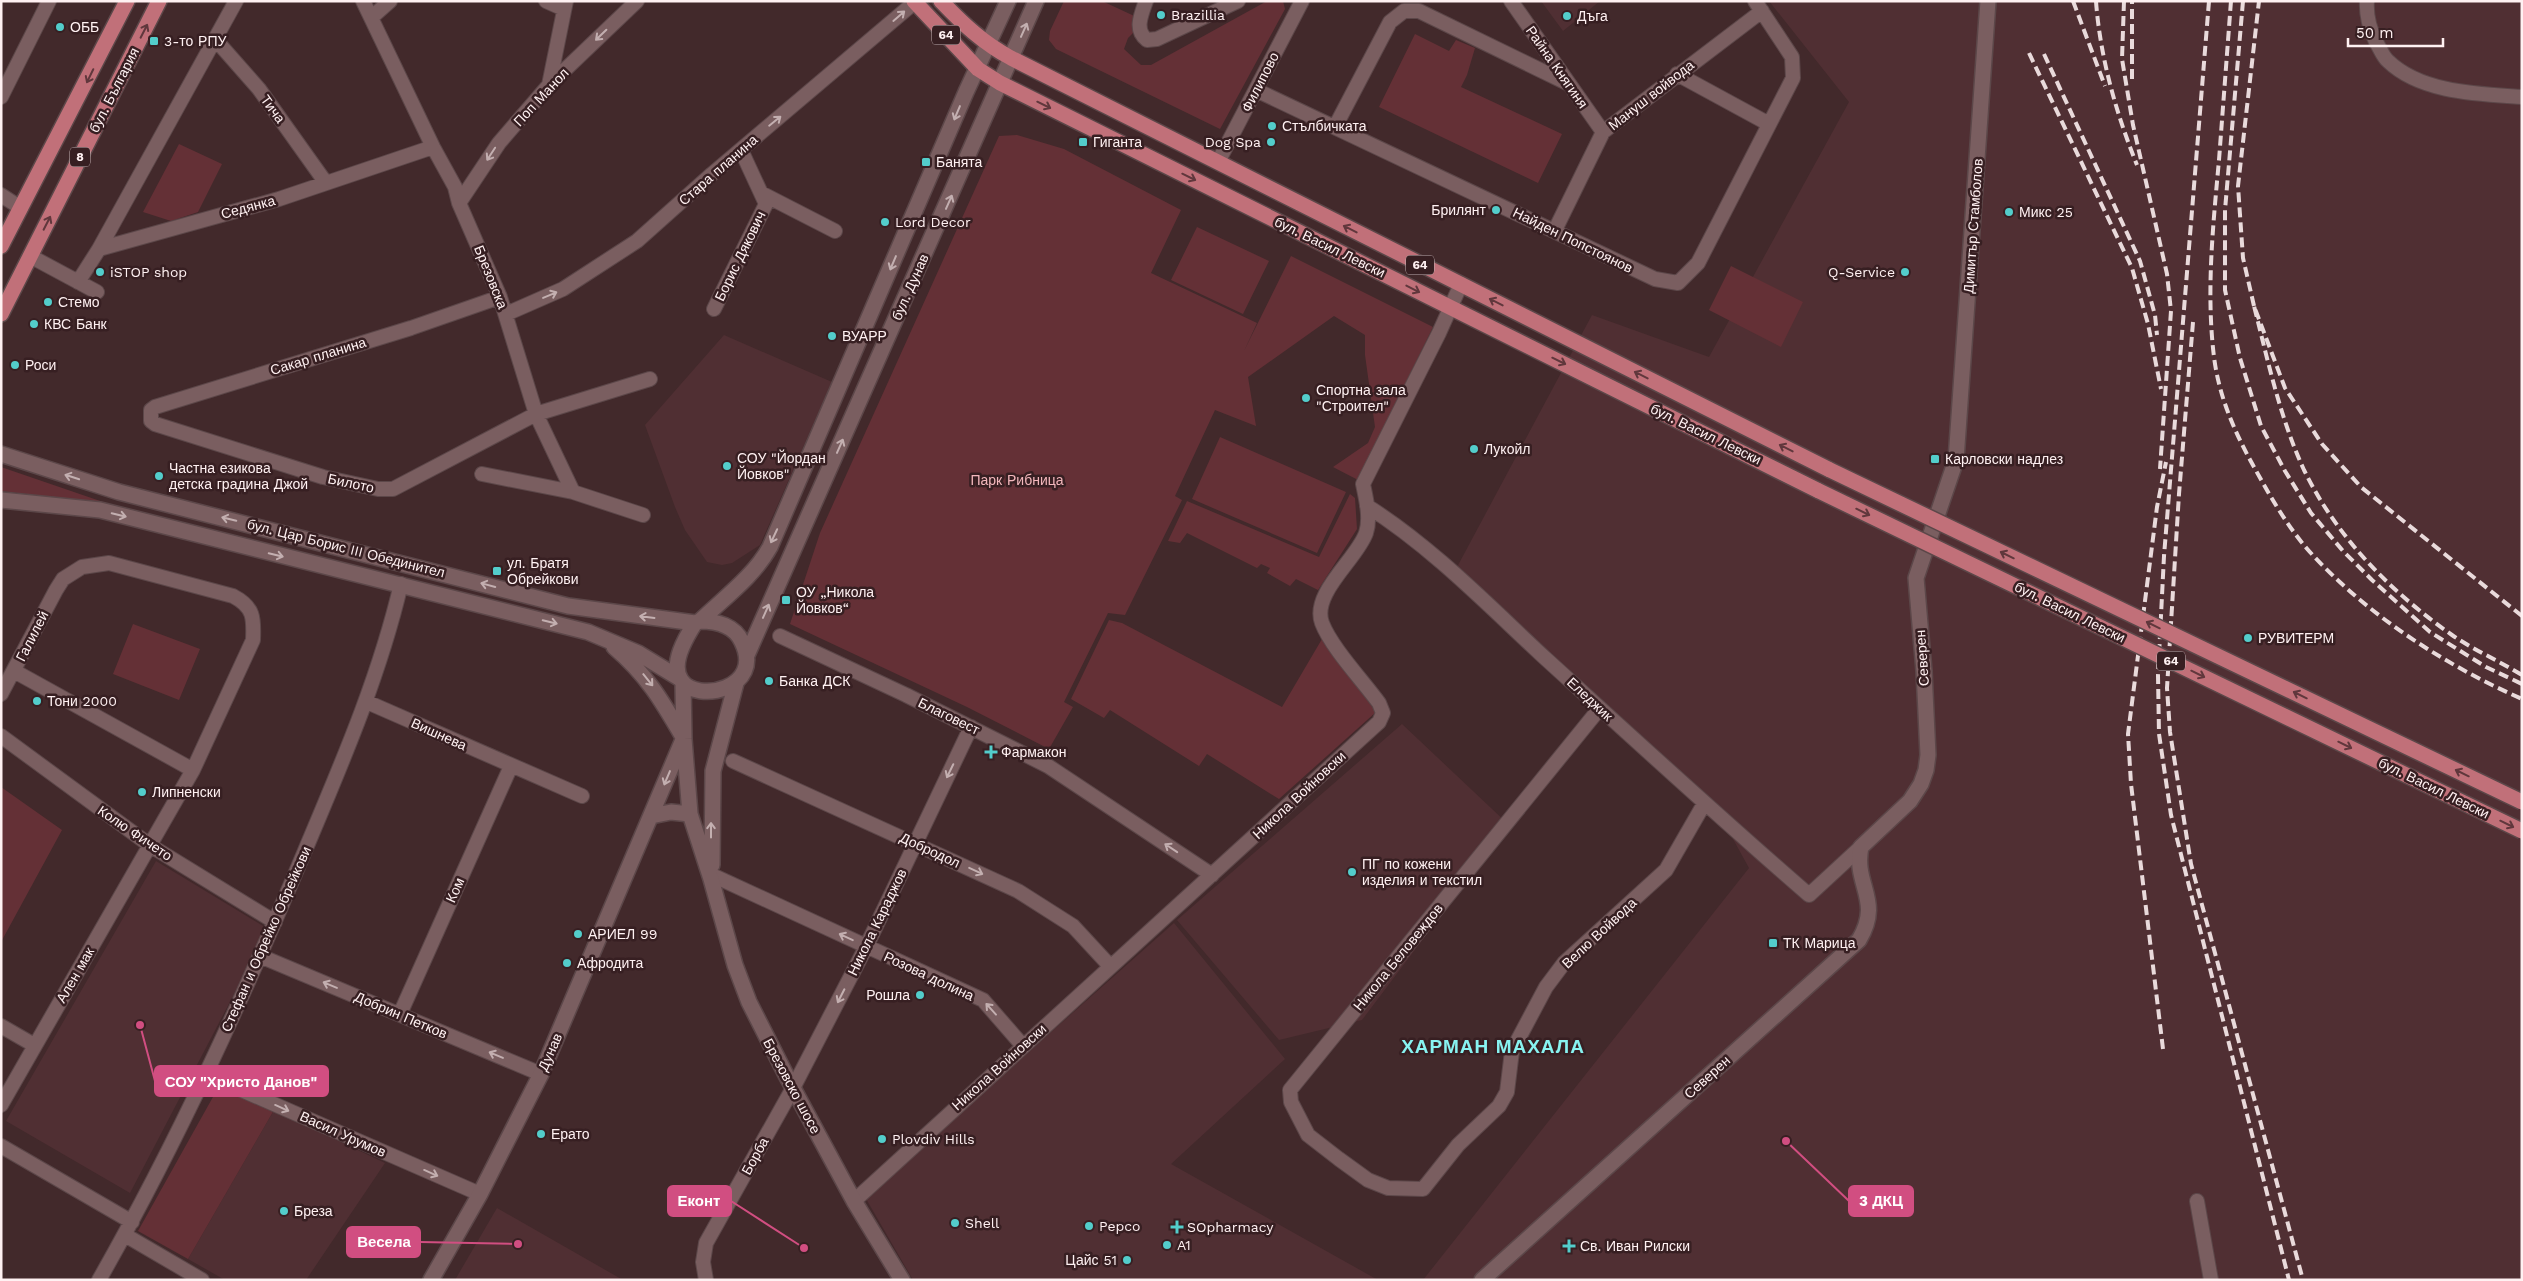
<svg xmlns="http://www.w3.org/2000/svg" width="2523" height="1281" viewBox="0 0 2523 1281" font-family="'Work Sans',sans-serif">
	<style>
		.built { fill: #502f33 }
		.green { fill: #643036 }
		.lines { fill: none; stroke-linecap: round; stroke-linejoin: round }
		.street-casing { stroke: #5c4749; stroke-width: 16 }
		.secondary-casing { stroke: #5c4749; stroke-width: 18 }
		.primary-casing { stroke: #5c4749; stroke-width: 18 }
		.street { stroke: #7a5e60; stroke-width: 14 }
		.secondary { stroke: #7a5e60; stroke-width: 15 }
		.primary { stroke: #c17079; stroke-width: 15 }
		.rail { stroke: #e9dadb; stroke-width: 4; stroke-dasharray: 10 5; stroke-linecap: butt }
		.primary-bridge-casing { stroke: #5c4749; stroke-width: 18; stroke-linecap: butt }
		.primary-bridge { stroke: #c17079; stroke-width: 15 }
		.oneway { stroke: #c3afb0 }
		.oneway2 { stroke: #60373c }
		.poi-dot { fill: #53cdcb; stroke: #371f22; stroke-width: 2 }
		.labels { text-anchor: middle; stroke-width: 5; stroke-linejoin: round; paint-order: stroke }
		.shield { fill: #371f22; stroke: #c3b2b4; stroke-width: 1 }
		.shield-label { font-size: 12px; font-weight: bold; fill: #fff1f2 }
		.poi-label { font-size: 14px; fill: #fff1f2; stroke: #371f22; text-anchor: start }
		.street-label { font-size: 14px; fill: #fff1f2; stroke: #371f22 }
		.park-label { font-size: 14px; fill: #f3b7bc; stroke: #371f22 }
		.district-label { font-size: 19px; font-weight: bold; letter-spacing: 1px; fill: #88f3f1; stroke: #371f22 }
		.leader { fill: none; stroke: #d14e81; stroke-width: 2 }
		.callout-dot { fill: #d14e81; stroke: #371f22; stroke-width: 2 }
		.callout { fill: #d14e81; stroke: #d14e81; stroke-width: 2 }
		.callout-label { font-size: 15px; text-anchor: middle; font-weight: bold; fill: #fff }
	</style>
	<rect width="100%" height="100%" fill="#42292b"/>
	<path class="built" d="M1541 1H1600L1563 31Z
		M1769 1H2522V1280H1423L1749 868 1711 799 1456 569 1592 315 1709 357 1849 102Z
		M724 335 832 382 760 545 732 563 722 565 707 562 685 530 675 507 645 425Z
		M1402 724 1509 825 1362 1020 1279 1040 1177 920Z
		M156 861 268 929 130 1193 6 1121Z
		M1174 923 1285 1059 1171 1164 1378 1280H913L865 1197Z
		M274 1110 385 1163 306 1280H225L188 1259Z
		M497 1208 623 1280H455Z"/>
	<path class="green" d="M1064 1H1102L1145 21 1128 38 1124 49 1141 65H1151L1267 1H1283L1285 9 1220 129 1056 49 1049 40 1050 31Z
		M1415 34 1449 51 1456 40 1475 48 1467 75 1461 87 1562 134 1538 183 1379 107Z
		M1017 135 1064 149 1181 210 1151 273 1257 323 1244 351 1291 256 1433 327 1358 480 1333 467 1368 443 1375 427 1365 355V335L1334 316 1248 377 1256 426 1215 410 1175 496 1182 500 1125 615 1108 613 1064 702 1073 707 1049 749 967 707 790 624 820 533 999 136Z
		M179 144 222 164 198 212 171 221 143 212Z
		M1197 227 1269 261 1243 314 1171 280Z
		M1731 266 1803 302 1781 347 1709 310Z
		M1220 437 1346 492 1317 553 1192 499Z
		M1 467 106 503 1 491Z
		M1350 494 1355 498 1357 529 1318 590 1296 579 1290 586 1267 573 1270 568 1261 564 1257 568 1187 533 1180 543 1168 541 1187 501 1319 557Z
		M1109 620 1122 623 1282 707 1322 639 1376 712 1279 799 1207 754 1199 766 1110 710 1104 718 1071 699Z
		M133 624 200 649 179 700 113 674Z
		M1 787 62 830 1 942Z
		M218 1088 274 1110 188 1259 138 1231Z"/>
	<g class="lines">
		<g class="street-casing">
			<path id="street" d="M363 1 433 147 455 187 459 203 500 297 536 414 573 492 643 515
				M546 1 564 9
				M1146 1C1141 15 1134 30 1147 40L1157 39 1238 1
				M1511 1 1603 132
				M2367 1C2366 14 2370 30 2376 42 2380 48 2383 57 2388 61 2421 93 2479 94 2522 97
				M372 17 390 1
				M215 39 259 89 326 183
				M1677 74 1769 124
				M549 85 566 1
				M1256 90 1655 279 1678 283 1698 263 1793 78 1792 57 1755 1
				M1 97 49 1
				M1335 127 1390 22 1404 11H1419L1569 84
				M1218 162 1302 1
				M761 193 835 231
				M1 195 21 208
				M459 203 499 143 549 85 637 1
				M1555 230 1603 132 1762 11
				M99 249 236 1
				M30 256 97 292
				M78 282 99 249 279 199 433 147
				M500 297 411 328 155 407 151 410V421L155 424 323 477 378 489H393L536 414 650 379
				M714 309 766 204 741 150
				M506 314 563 289 637 241 712 174 915 2
				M482 474 573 492
				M1367 506C1432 547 1489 606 1545 658 1633 738 1720 818 1809 895L1861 847
				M780 636 906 695 1048 766 1212 875
				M14 671 193 770
				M1 694 56 590 63 579 82 567 109 563 233 596C254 607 254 618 253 640L193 770 1 1105
				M367 702 582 796
				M1600 708 1290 1090 1291 1102 1308 1135 1339 1159 1368 1180 1388 1188 1423 1189 1458 1145 1499 1106 1507 1092 1512 1051 1546 987 1564 963 1666 870 1704 804
				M1 736 151 846 275 922
				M733 761 1018 891 1073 926 1110 966
				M712 875 983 1000 1023 1046
				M260 956 541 1074
				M400 1014 511 766
				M1 1026 34 1045
				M205 1074 480 1194
				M1 1146 132 1222
				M854 1201 1379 722 1383 713 1379 703C1363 681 1331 647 1322 623 1311 593 1357 559 1366 533 1371 518 1366 499 1363 484L1439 333 1461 284
				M2197 1201 2211 1280
				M125 1235 202 1280
				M99 1280C177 1143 243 998 304 853 341 765 379 678 401 584
				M706 1280 703 1262 706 1243 793 1088 866 947 971 727"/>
		</g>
		<g class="secondary-casing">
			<path id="secondary" d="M1 454 119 492 568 606 695 623
				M1 500 100 510 588 632 638 653 679 678
				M700 621C724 598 754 576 770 547L966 92 1008 1
				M700 621C717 621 735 626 742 642 765 689 696 704 681 680 670 664 686 637 695 623Z
				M614 647C647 675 662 701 683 737
				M747 655 1036 1
				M683 683 684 739 690 814 711 879 735 965 749 1002 786 1075 854 1201 902 1280
				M651 816 671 812 690 814
				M712 865 713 771 736 683
				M431 1280 480 1194 541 1074 682 742
				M1482 1280 1859 940C1883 900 1853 885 1861 847L1910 801 1921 784 1926 770 1928 755 1924 671 1916 578 1956 460 1988 1"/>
		</g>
		<g class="primary-casing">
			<path id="primary" d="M914 1 978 69 1000 83 1819 491
				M941 1C963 24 983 43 1011 58L1830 470
				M1 246 127 1
				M1 314 159 1"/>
		</g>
		<use href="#street" class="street"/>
		<use href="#secondary" class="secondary"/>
		<use href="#primary" class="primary"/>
		<path class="rail" d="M2073 1 2105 86
			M2096 1C2100 57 2116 113 2137 165
			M2124 1 2122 59 2133 125 2167 274 2171 311 2160 469
			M2209 1 2164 556 2158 675 2159 734 2171 815 2289 1280
			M2231 1C2227 54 2223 107 2219 160 2213 226 2206 292 2214 357 2219 397 2235 433 2254 467 2270 496 2287 526 2309 551 2367 615 2443 664 2522 699
			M2243 1 2225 210V290L2240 358 2261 426 2285 471 2311 513 2343 551 2372 580 2430 632 2486 667 2522 684
			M2029 53 2132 268 2148 324 2161 389
			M2044 54 2140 261 2155 315 2157 335
			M2132 79V1
			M2254 306 2243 258 2238 186 2259 1
			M2193 322 2179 494 2167 688 2170 732 2191 864 2303 1280
			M2522 616 2361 487 2322 444 2285 388 2254 306C2268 361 2280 418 2304 470 2337 538 2391 592 2452 635 2474 650 2499 661 2522 675
			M2163 1049 2131 784 2128 734 2157 507 2166 462"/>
		<g class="primary-bridge-casing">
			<path id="primary-bridge" d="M1830 470 2522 802
				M1819 491 2522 831"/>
		</g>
		<use href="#primary-bridge" class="primary-bridge"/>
	</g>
	<defs><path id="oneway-shaft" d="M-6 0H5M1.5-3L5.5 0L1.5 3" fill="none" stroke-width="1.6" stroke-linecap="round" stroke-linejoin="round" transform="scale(1.25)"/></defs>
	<g class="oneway">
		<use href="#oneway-shaft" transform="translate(899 16) rotate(-41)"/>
		<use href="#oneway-shaft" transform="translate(1024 30) rotate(-66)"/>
		<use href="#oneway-shaft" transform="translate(601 35) rotate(136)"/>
		<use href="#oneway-shaft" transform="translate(957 113) rotate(113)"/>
		<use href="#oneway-shaft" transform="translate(775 121) rotate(-39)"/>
		<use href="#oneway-shaft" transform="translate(491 154) rotate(123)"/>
		<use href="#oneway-shaft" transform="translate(949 202) rotate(-66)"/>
		<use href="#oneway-shaft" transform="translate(893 263) rotate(113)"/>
		<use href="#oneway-shaft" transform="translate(550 295) rotate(-23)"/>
		<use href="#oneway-shaft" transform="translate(840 446) rotate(-66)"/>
		<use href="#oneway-shaft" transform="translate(72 477) rotate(-162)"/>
		<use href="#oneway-shaft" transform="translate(119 515) rotate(14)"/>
		<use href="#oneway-shaft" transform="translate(229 519) rotate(-166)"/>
		<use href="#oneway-shaft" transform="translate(774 536) rotate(115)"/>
		<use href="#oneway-shaft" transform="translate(276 555) rotate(14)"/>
		<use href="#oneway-shaft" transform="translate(488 585) rotate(-165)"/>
		<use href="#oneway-shaft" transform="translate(766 611) rotate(-66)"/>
		<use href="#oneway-shaft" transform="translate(647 617) rotate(-173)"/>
		<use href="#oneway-shaft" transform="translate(550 622) rotate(14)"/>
		<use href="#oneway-shaft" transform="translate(648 680) rotate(51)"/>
		<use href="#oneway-shaft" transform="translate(950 771) rotate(116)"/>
		<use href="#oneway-shaft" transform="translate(667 778) rotate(113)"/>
		<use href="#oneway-shaft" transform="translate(711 830) rotate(-90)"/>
		<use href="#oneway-shaft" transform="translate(1171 848) rotate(-146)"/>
		<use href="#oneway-shaft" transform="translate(976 871) rotate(25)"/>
		<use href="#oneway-shaft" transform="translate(846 937) rotate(-155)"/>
		<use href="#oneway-shaft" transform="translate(330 985) rotate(-157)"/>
		<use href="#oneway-shaft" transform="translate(841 996) rotate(117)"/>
		<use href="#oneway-shaft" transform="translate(991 1009) rotate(-132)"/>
		<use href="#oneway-shaft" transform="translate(496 1055) rotate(-157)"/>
		<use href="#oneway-shaft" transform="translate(282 1108) rotate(24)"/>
		<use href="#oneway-shaft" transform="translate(431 1173) rotate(24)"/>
	</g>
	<g class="oneway2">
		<use href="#oneway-shaft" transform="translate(144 31) rotate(-63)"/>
		<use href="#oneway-shaft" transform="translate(90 76) rotate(116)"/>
		<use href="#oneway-shaft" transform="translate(1044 105) rotate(26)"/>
		<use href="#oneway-shaft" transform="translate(1189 177) rotate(26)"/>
		<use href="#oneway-shaft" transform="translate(47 223) rotate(-63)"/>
		<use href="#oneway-shaft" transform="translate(1350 229) rotate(-153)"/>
		<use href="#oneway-shaft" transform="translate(1413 289) rotate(27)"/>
		<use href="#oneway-shaft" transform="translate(1496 302) rotate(-153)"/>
		<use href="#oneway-shaft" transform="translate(1559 361) rotate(26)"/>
		<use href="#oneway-shaft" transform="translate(1641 375) rotate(-153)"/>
		<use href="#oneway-shaft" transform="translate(1786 448) rotate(-153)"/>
		<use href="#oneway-shaft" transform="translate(1863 512) rotate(26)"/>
		<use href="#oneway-shaft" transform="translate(2007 555) rotate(-154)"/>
		<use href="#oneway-shaft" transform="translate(2153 625) rotate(-154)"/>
		<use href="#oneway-shaft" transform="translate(2198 674) rotate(26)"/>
		<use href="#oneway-shaft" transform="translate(2300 695) rotate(-154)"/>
		<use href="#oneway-shaft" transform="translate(2345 745) rotate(26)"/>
		<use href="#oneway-shaft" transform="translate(2462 773) rotate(-154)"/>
		<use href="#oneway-shaft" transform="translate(2507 824) rotate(26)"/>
	</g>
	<g class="poi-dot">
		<circle cx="1161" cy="15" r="5"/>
		<circle cx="1567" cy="16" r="5"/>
		<circle cx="60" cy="27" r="5"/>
		<rect x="149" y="36" width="10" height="10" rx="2.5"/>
		<circle cx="1272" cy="126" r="5"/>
		<rect x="1078" y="137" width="10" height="10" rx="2.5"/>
		<circle cx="1271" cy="142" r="5"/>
		<rect x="921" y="157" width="10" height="10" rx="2.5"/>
		<circle cx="1496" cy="210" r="5"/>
		<circle cx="2009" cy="212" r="5"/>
		<circle cx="885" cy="222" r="5"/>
		<circle cx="100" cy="272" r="5"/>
		<circle cx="1905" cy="272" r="5"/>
		<circle cx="48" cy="302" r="5"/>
		<circle cx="34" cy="324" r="5"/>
		<circle cx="832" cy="336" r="5"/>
		<circle cx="15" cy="365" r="5"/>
		<circle cx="1306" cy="398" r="5"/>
		<circle cx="1474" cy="449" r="5"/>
		<rect x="1930" y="454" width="10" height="10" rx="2.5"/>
		<circle cx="727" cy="466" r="5"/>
		<circle cx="159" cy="476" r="5"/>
		<rect x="492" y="566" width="10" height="10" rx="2.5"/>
		<rect x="781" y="595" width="10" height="10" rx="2.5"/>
		<circle cx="2248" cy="638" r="5"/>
		<circle cx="769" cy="681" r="5"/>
		<circle cx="37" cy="701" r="5"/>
		<path d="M988.5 744.5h5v5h5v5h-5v5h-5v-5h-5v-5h5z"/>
		<circle cx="142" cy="792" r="5"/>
		<circle cx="1352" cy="872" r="5"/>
		<circle cx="578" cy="934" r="5"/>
		<rect x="1768" y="938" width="10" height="10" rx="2.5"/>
		<circle cx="567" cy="963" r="5"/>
		<circle cx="920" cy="995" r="5"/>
		<circle cx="541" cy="1134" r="5"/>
		<circle cx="882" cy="1139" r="5"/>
		<circle cx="284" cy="1211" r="5"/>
		<circle cx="955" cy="1223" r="5"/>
		<circle cx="1089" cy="1226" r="5"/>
		<path d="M1174.5 1219.5h5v5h5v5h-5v5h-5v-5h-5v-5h5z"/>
		<circle cx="1167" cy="1245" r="5"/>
		<path d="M1566.5 1238.5h5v5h5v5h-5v5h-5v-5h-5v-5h5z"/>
		<circle cx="1127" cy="1260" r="5"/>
	</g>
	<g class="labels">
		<g class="shield">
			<rect x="932" y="25.5" width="28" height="19" rx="4"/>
			<rect x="70" y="147.5" width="20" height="19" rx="4"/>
			<rect x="1406" y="255.5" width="28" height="19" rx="4"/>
			<rect x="2157" y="651.5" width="28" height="19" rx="4"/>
		</g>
		<g class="shield-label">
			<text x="946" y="39">64</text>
			<text x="80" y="161">8</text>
			<text x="1420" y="269">64</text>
			<text x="2171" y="665">64</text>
		</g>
		<g class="poi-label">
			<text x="1171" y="20">Brazillia</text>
			<text x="1577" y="21">Дъга</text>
			<text x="70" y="32">ОББ</text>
			<text x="164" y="46">3-то РПУ</text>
			<text x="1282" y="131">Стълбичката</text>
			<text x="1093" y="147">Гиганта</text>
			<text x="1261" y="147" text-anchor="end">Dog Spa</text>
			<text x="936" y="167">Банята</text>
			<text x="1486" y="215" text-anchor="end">Брилянт</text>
			<text x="2019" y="217">Микс 25</text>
			<text x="895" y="227">Lord Decor</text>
			<text x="110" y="277">iSTOP shop</text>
			<text x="1895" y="277" text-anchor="end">Q-Service</text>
			<text x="58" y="307">Стемо</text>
			<text x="44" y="329">КВС Банк</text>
			<text x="842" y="341">ВУАРР</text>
			<text x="25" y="370">Роси</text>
			<text x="1316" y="395">Спортна зала<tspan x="1316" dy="16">"Строител"</tspan></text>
			<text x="1484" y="454">Лукойл</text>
			<text x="737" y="463">СОУ "Йордан<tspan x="737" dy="16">Йовков"</tspan></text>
			<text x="1945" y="464">Карловски надлез</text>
			<text x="169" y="473">Частна езикова<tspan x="169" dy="16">детска градина Джой</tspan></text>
			<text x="507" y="568">ул. Братя<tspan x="507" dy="16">Обрейкови</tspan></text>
			<text x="796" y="597">ОУ „Никола<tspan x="796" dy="16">Йовков“</tspan></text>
			<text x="2258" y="643">РУВИТЕРМ</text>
			<text x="779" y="686">Банка ДСК</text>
			<text x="47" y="706">Тони 2000</text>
			<text x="1001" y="757">Фармакон</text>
			<text x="152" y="797">Липненски</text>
			<text x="1362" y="869">ПГ по кожени<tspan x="1362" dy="16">изделия и текстил</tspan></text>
			<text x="588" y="939">АРИЕЛ 99</text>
			<text x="1783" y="948">ТК Марица</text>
			<text x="577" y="968">Афродита</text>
			<text x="910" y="1000" text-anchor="end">Рошла</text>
			<text x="551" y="1139">Ерато</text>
			<text x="892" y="1144">Plovdiv Hills</text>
			<text x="294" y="1216">Бреза</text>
			<text x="965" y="1228">Shell</text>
			<text x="1099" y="1231">Pepco</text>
			<text x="1187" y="1232">SOpharmacy</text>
			<text x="1177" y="1250">A1</text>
			<text x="1580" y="1251">Св. Иван Рилски</text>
			<text x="1117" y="1265" text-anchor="end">Цайс 51</text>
		</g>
		<g class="street-label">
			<text transform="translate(1557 67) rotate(55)" y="5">Райна Княгиня</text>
			<text transform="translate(1260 82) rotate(-63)" y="5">Филипово</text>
			<text transform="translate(114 90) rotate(-63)" y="5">бул. България</text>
			<text transform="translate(1651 95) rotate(-38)" y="5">Мануш войвода</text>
			<text transform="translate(541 97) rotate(-47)" y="5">Поп Манол</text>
			<text transform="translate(273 109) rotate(54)" y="5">Тича</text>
			<text transform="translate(718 170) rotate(-41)" y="5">Стара планина</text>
			<text transform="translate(248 207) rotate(-15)" y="5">Седянка</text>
			<text transform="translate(1973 226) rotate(-86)" y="5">Димитър Стамболов</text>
			<text transform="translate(1573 240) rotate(26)" y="5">Найден Попстоянов</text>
			<text transform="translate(1330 247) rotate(26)" y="5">бул. Васил Левски</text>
			<text transform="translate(740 256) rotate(-64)" y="5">Борис Дякович</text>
			<text transform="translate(491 277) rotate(68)" y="5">Брезовска</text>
			<text transform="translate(910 287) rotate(-66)" y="5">бул. Дунав</text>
			<text transform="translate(318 356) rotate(-17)" y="5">Сакар планина</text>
			<text transform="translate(1706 434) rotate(26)" y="5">бул. Васил Левски</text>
			<text transform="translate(351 483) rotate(12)" y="5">Билото</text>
			<text transform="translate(346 548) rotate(14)" y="5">бул. Цар Борис III Обединител</text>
			<text transform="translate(2070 612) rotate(26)" y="5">бул. Васил Левски</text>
			<text transform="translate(32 636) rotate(-63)" y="5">Галилей</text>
			<text transform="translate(1922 658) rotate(-94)" y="5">Северен</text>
			<text transform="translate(1590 699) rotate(43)" y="5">Еледжик</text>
			<text transform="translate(949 716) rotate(26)" y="5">Благовест</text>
			<text transform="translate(439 734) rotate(24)" y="5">Вишнева</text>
			<text transform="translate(2434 788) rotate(26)" y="5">бул. Васил Левски</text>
			<text transform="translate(1299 795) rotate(-43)" y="5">Никола Войновски</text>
			<text transform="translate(135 833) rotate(34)" y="5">Колю Фичето</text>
			<text transform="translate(930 850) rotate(25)" y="5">Добродол</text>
			<text transform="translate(455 890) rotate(-66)" y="5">Ком</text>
			<text transform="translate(877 922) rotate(-64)" y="5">Никола Караджов</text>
			<text transform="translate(1599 933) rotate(-43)" y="5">Велю Войвода</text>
			<text transform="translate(266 939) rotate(-66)" y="5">Стефан и Обрейко Обрейкови</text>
			<text transform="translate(1398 957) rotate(-51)" y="5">Никола Беловеждов</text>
			<text transform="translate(75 975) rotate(-60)" y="5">Ален мак</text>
			<text transform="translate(929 976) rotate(25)" y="5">Розова долина</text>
			<text transform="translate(401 1015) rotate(23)" y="5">Добрин Петков</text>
			<text transform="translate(550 1052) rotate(-66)" y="5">Дунав</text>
			<text transform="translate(999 1067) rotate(-42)" y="5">Никола Войновски</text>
			<text transform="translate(1707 1077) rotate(-42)" y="5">Северен</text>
			<text transform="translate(792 1086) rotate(62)" y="5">Брезовско шосе</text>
			<text transform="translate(343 1134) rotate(24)" y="5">Васил Урумов</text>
			<text transform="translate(755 1156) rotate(-61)" y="5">Борба</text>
		</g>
		<g class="park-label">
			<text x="1017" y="485">Парк Рибница</text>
		</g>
		<g class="district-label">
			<text x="1493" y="1053">ХАРМАН МАХАЛА</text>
		</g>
	</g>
	<path class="leader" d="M140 1025L155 1081M804 1248L731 1201M1786 1141L1849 1201M518 1244L420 1242"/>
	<g class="callout-dot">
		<circle cx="140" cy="1025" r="5"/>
		<circle cx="804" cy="1248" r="5"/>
		<circle cx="1786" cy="1141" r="5"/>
		<circle cx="518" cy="1244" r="5"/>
	</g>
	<g class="callout">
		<rect x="155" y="1066" width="173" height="30" rx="5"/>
		<rect x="668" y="1186" width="63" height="30" rx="5"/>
		<rect x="1849" y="1186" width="64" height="30" rx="5"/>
		<rect x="347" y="1227" width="73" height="30" rx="5"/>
	</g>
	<g class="callout-label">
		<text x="241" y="1087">СОУ "Христо Данов"</text>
		<text x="699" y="1206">Еконт</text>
		<text x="1881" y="1206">3 ДКЦ</text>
		<text x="384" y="1247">Весела</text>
	</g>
	<rect width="2523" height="1281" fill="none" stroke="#fff1f2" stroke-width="5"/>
	<path d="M2348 38v8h95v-8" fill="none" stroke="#fff1f2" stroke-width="2.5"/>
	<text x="2356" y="38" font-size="15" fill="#fff1f2" stroke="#371f22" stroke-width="4" paint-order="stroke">50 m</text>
</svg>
